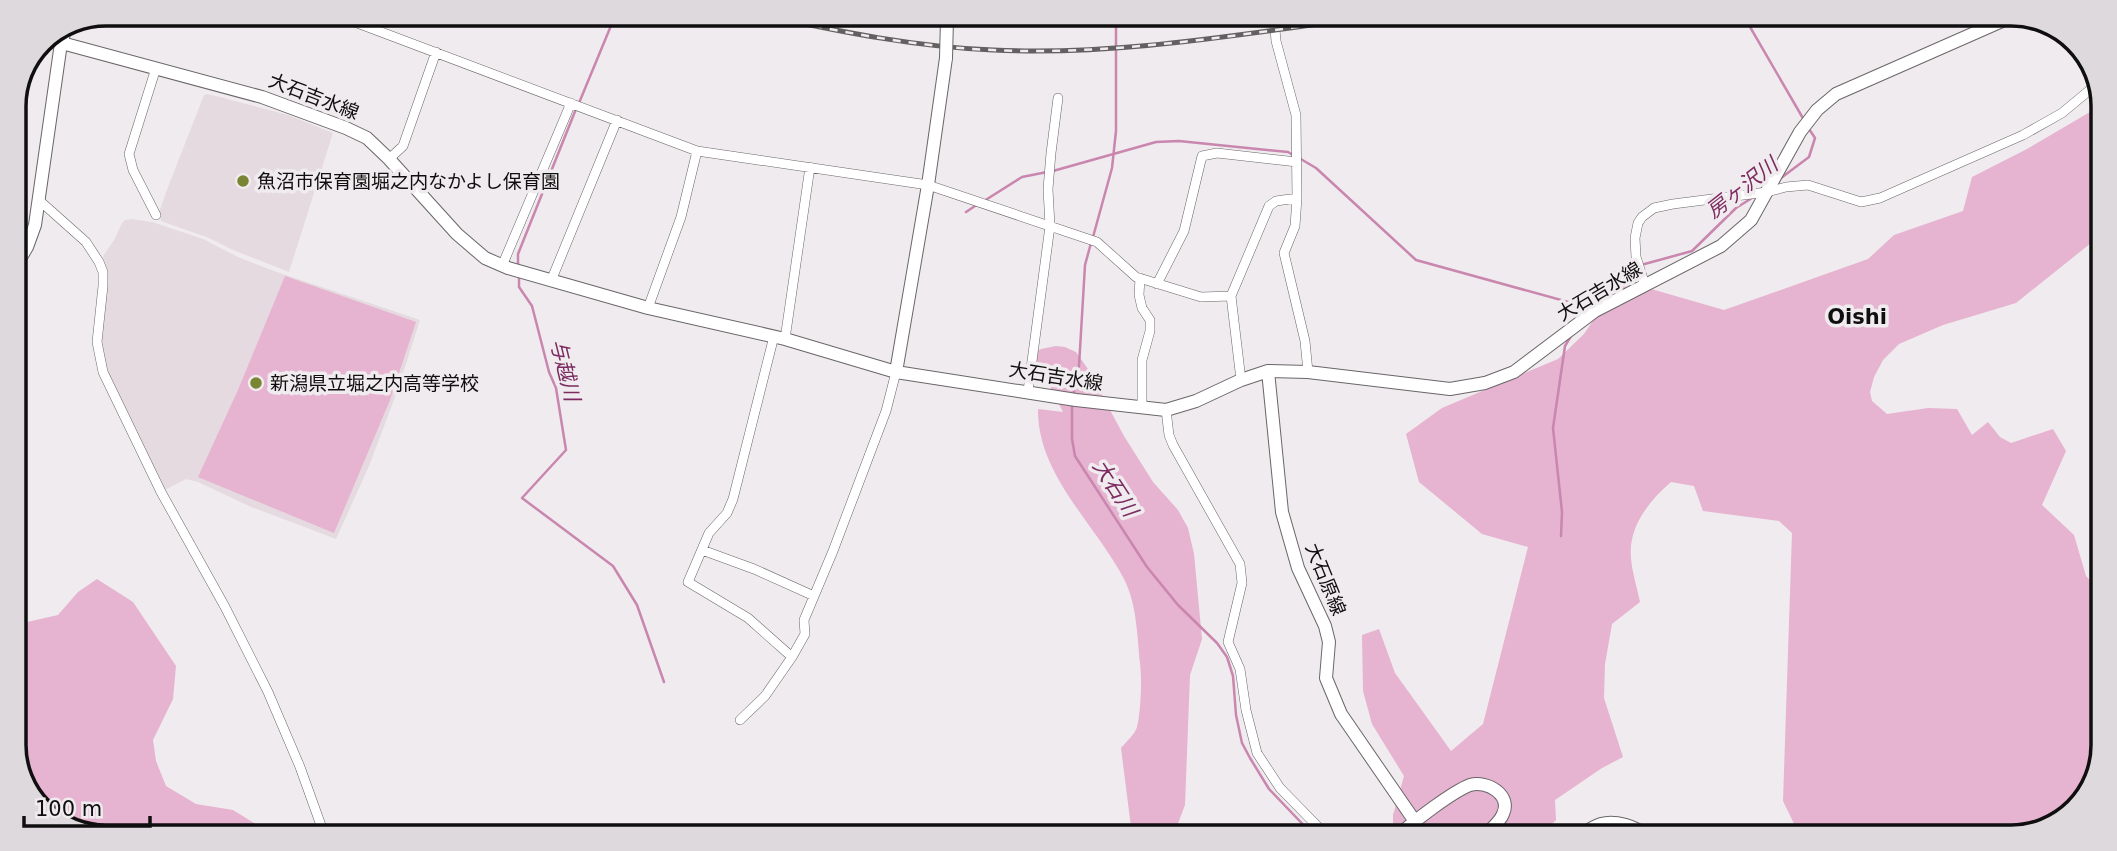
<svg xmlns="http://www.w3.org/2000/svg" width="2117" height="851" viewBox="0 0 2117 851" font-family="'DejaVu Sans','Noto Sans JP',sans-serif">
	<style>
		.built { fill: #e5dadf }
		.green { fill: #e6b3d0 }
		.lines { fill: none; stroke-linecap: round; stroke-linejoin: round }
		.stream { stroke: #c986ae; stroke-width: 2.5 }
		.street-casing { stroke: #6a6668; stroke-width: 10 }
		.secondary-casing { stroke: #6a6668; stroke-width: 14 }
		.street { stroke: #fff; stroke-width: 9 }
		.secondary { stroke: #fff; stroke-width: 12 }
		.rail-casing { stroke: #626061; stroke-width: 5 }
		.rail { stroke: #f0ebee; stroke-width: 2.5; stroke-dasharray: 8; stroke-linecap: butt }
		.secondary-bridge-casing { stroke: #6a6668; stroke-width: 14; stroke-linecap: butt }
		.secondary-bridge { stroke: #fff; stroke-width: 12 }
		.poi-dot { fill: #798532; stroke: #f0ebee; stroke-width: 2.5 }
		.labels { text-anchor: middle; stroke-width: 7; stroke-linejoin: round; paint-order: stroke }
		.street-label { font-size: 19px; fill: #100f0f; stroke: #f0ebee }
		.poi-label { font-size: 19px; fill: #100f0f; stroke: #f0ebee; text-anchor: start }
		.water-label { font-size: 21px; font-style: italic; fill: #7b2b60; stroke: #f0ebee }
		.neighbourhood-label { font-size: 21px; font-weight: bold; fill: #100f0f; stroke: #f0ebee }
		.rim { fill: none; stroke: #100f0f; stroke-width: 3.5 }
	</style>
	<rect width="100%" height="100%" fill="#f0ebee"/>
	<path class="built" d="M208 94 288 115 333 133 289 272 233 250 209 238 161 221 159 212 168 187 204 95Z
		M131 219 152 222 203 239 238 257 274 271 420 320 397 392 369 466 336 539 249 506 198 482 186 479 165 490 133 427 103 360 101 338 107 275 103 256 114 240 122 223 125 220Z"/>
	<path class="green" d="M2102 97 2101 235 2016 303 1943 325 1899 344 1883 360 1874 377 1870 392 1872 401 1887 414 1928 408 1957 409 1972 435 1988 422 2000 437 2011 443 2053 429 2066 451 2042 505 2074 535 2086 576 2098 589 2096 780 2062 821 2011 837 1800 836 1783 801 1792 533 1779 521 1703 511 1694 486 1671 482C1649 501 1628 527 1631 558 1632 572 1637 587 1640 602L1612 624 1605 664 1604 698 1623 757 1602 768 1555 800 1556 820 1541 835H1393V815L1404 776 1372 724 1363 691 1362 635 1379 629 1395 673 1451 751 1483 724 1528 547 1482 534 1419 482 1406 434 1442 408 1558 359 1584 334 1620 280 1724 310 1868 259 1894 235 1963 211 1972 177 2027 149 2090 112Z
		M285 276 416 322 390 400 334 533 198 477 238 390Z
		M1056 346 1065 347 1076 352 1088 369 1124 436 1153 482 1178 510 1188 528 1194 554 1202 639 1190 675 1185 805 1174 834H1136L1131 827 1121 748C1126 742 1135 734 1137 727 1141 711 1142 679 1140 663 1137 636 1137 604 1124 579 1096 525 1037 474 1038 409L1063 412 1033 354 1041 349Z
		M97 579 133 602 176 666 173 699 153 740 156 761 166 786 196 804 233 810 259 826 261 831 71 830 33 801 14 751V625L58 615 78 592Z"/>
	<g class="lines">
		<path class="stream" d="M1746 20 1804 120
			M579 103 615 16
			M1299 158 1316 168 1416 260 1590 308
			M1053 171 1156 142 1179 141 1288 152 1293 155
			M1781 178 1809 157 1815 138 1809 129
			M984 201 1022 177 1047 172
			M966 212 978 204
			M1093 237 1112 168 1116 131V18
			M1641 265 1692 251 1736 208 1752 198
			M518 266V254L576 109
			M519 276V287L532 306 549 372 556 388 566 450 522 498 613 566 637 605 664 682
			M1590 307 1613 273 1635 267
			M1073 396 1079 366 1085 265 1091 243
			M1072 403V439L1075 456 1147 567 1178 605 1217 643 1227 657 1233 676 1236 715 1242 743 1250 758 1269 789 1313 835
			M1561 536 1562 512 1553 428 1565 346 1571 336"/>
		<g class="street-casing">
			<path id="street" d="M336 15 697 151 928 185 1097 242 1136 277 1201 297 1231 296
				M1274 18 1276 41 1296 115 1297 198 1295 226 1284 253 1305 341 1308 372
				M156 68 129 154 133 170 156 215
				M389 159 403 146 436 52
				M40 201 86 242 99 262 103 272V286L97 342 103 372 161 492 225 607 268 692 300 767 323 831
				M502 266 571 103
				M1140 278 1139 295 1142 308 1150 320V331L1142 360V408
				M551 281 617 120
				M1157 284 1184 231 1202 156 1217 153 1297 162
				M1645 285 1636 257 1635 238 1638 223 1642 217 1654 208 1673 204 1767 192 1786 187 1808 185 1861 202 1880 198 2023 135 2062 113 2097 84
				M648 308 681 217 697 151
				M774 336 733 499 727 513 709 533 688 582 748 618 792 657
				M785 339 810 167
				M1241 380 1231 296 1269 206 1276 201 1297 198
				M1028 391 1050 226 1048 189 1051 153 1058 98
				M1166 410 1169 435 1173 445 1240 564 1242 583 1228 642 1240 669 1246 710 1257 753 1280 788 1326 835
				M702 550 754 569 814 596
				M740 720 765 696 792 657 805 634 804 620 833 551 886 411 896 372"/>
		</g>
		<g class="secondary-casing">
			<path id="secondary" d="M47 39 262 97 346 128 367 138 389 159 457 234 485 258 508 268 648 308 785 339 896 372 1076 400 1166 410 1196 401 1241 380 1268 371 1308 372 1450 389 1485 383 1514 372 1595 311 1721 246 1751 220 1800 132 1817 110 1836 94 2002 21
				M14 269 27 247 35 225 61 43 65 31
				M1268 371 1282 512 1298 568 1325 626 1329 642 1326 678 1341 714 1414 820
				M896 372 928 185 946 58
				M1399 835C1414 821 1452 792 1470 785 1487 780 1512 795 1503 814 1500 822 1491 829 1485 835
				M1581 835C1587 831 1594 826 1601 824 1615 820 1636 826 1646 836"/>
		</g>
		<use href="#street" class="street"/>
		<use href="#secondary" class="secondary"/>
		<g class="rail-casing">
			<path id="rail" d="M767 16C842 32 916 47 993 50 1117 56 1241 34 1363 18"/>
		</g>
		<use href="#rail" class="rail"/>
		<g class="secondary-bridge-casing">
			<path id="secondary-bridge" d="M946 58 947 19"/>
		</g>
		<use href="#secondary-bridge" class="secondary-bridge"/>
	</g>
	<g class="poi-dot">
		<circle cx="243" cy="181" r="7"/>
		<circle cx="256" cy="383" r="7"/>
	</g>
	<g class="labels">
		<g class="street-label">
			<text transform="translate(314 96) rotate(21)" y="7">大石吉水線</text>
			<text transform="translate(1599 291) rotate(-31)" y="7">大石吉水線</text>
			<text transform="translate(1056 376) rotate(9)" y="7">大石吉水線</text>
			<text transform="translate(1326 579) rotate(68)" y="7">大石原線</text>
		</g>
		<g class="poi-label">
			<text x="257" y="188">魚沼市保育園堀之内なかよし保育園</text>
			<text x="270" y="390">新潟県立堀之内高等学校</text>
		</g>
		<g class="water-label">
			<text transform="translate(1742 188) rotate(-38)" y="7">房ヶ沢川</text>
			<text transform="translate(565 370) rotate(76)" y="7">与越川</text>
			<text transform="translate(1115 488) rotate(57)" y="7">大石川</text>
		</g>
		<g class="neighbourhood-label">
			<text x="1857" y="324">Oishi</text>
		</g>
	</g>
	<path d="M0 0H2117V851H0ZM106 26H2011A80 80 0 0 1 2091 106V745A80 80 0 0 1 2011 825H106A80 80 0 0 1 26 745V106A80 80 0 0 1 106 26Z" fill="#ded9dc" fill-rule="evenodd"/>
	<path class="rim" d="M106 26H2011A80 80 0 0 1 2091 106V745A80 80 0 0 1 2011 825H106A80 80 0 0 1 26 745V106A80 80 0 0 1 106 26Z"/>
	<path d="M24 816v10h126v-10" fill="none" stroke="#100f0f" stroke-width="3.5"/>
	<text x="35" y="816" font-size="21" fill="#100f0f" stroke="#f0ebee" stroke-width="5" paint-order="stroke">100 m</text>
</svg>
